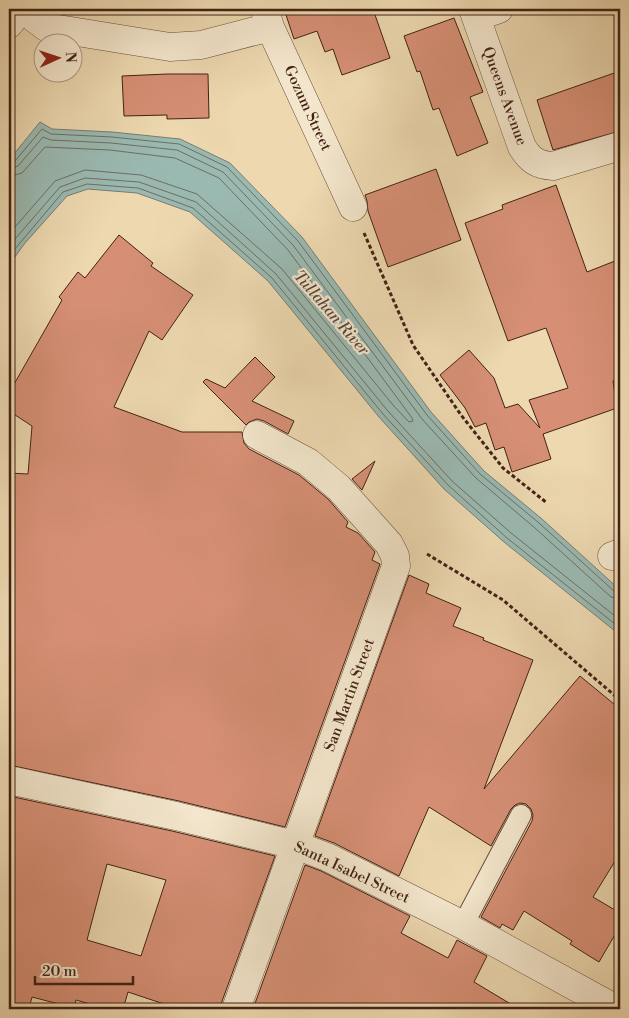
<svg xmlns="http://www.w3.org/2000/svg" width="629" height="1018" viewBox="0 0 629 1018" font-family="'Libre Bodoni',serif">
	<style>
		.water { fill: #9ab9b1; stroke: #777d73 }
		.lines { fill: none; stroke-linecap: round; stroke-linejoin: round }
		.shore { stroke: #6e6e64; stroke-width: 1 }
		.building { fill: #d68f75; stroke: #422216; fill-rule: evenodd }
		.service-casing { stroke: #6d503c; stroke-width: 22 }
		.minor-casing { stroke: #6d503c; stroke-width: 29 }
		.path { stroke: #422216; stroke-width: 3; stroke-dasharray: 4 2.5; stroke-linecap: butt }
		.service { stroke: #f3e6cc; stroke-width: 20 }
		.minor { stroke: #f3e6cc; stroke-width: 28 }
		.labels { text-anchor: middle; stroke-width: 4.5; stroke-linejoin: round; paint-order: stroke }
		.street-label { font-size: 15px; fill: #422216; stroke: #f3e6cc }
		.water-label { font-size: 16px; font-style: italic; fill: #58483d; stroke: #f3e6cc }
	</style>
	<rect width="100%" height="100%" fill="#edd8b0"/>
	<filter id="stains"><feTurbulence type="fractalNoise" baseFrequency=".004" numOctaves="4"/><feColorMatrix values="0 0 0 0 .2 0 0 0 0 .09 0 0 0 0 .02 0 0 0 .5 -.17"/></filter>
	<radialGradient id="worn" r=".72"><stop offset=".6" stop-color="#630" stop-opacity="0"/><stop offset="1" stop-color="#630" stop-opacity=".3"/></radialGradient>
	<path class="water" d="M40 122 52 129 112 132 180 139 230 163 302 237 431 412 484 471 542 519 620 590V635L504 542 444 489 379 417 268 281 190 212 137 193 88 189 67 196 25 243 9 265V160Z"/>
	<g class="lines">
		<path class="shore" d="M9 163 15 161 42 129 51 134 112 137 179 144 227 167 298 241 427 415 480 474 539 523 615 592 620 593
			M9 169 18 166 43 137 51 140 111 143 177 150 223 172 293 245 422 419 476 478 535 528 611 597 620 599
			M9 177 22 173 45 147 110 150 175 158 219 178 288 250 412 418 413 421 409 422 393 405 282 269 197 194 141 175 85 170 55 181 9 234
			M9 246 60 187 85 178 139 182 196 202 276 274 387 410 452 481 511 533 620 620
			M9 256 63 192 87 184 138 188 193 208 272 278 383 414 448 485 507 538 620 628"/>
	</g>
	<path class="building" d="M284 9H373L390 58 342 75 333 49 325 52 317 31 294 39Z
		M454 18 483 92 470 97 488 143 457 156 439 108 433 110 420 71 417 72 404 36Z
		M620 71V131L553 150 537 100Z
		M167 74H208L209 118 167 119V115L124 116 122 76Z
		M436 169 461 240 388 267 368 211 367 201 365 195Z
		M556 185 587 272 620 259V379L613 381 617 408 543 434 551 459 512 472 504 447 495 450 486 423 475 427 465 408 440 375 469 350 494 378 505 408 518 404 540 428 529 400 568 388 546 328 508 341 465 223 503 209 502 205Z
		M119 235 153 263 151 266 193 295 162 340 149 331 114 407 182 432H242L244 443 249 449 299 475 328 499 348 522 346 527 358 533 375 552 372 560 380 564 285 827 179 801 9 765V473L28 474 32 426 9 411V393L62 300 59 297 78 272 85 278Z
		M255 357 275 377 252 401 294 421 288 434 264 421 257 419 249 422 246 425 203 382 206 379 225 388Z
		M375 461 362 490 352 479Z
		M409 575 429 584 426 593 461 608 453 626 484 638 483 640 533 660 484 789 580 676 620 709V853L593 897 620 913V926L599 962 570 944 572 941 524 911 513 930 502 924 500 928 481 917 532 821 533 815 531 809 526 804 520 803 515 805 511 809 491 846 429 807 399 876 334 843 315 836Z
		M9 796 172 831 275 856 221 1004V1009H179L128 992 123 1009H107L76 1000 74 1008 32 997 29 1009H9ZM107 864 166 880 141 956 87 940Z
		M305 865 321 871 410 916 401 933 448 958 457 940 487 956 474 982 519 1009H253Z"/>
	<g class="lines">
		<g class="service-casing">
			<path id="service" d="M463 925 521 815"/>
		</g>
		<g class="minor-casing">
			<path id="minor" d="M29 9 34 18 46 27 170 47 201 45 270 27
				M473 9 522 147C530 160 537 165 553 166L620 146
				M265 10 270 27 353 207
				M476 17 499 9
				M9 24 21 9
				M612 556 620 553
				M9 780 176 816 295 845 327 857 463 925 616 1009
				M236 1009 396 566 395 556 389 544 339 488 308 462 257 435"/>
		</g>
		<path class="path" d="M364 233 413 345 461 415 503 468 547 503
			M427 554 503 600 620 700"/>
		<use href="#service" class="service"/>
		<use href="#minor" class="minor"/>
	</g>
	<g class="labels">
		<g class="street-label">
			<text transform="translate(505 96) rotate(70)" y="5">Queens Avenue</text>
			<text transform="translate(308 108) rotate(65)" y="5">Gozum Street</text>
			<text transform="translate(349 695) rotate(-70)" y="5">San Martin Street</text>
			<text transform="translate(352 872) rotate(25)" y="5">Santa Isabel Street</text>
		</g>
		<g class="water-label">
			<text transform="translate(332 312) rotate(49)" y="6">Tullahan River</text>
		</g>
	</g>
	<rect width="629" height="1018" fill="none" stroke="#edd8b0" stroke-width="30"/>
	<rect x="10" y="10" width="609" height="998" fill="none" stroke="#422216" stroke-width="2.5"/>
	<rect x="15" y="15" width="599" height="988" fill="none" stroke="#422216"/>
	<g transform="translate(58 58) rotate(87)"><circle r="24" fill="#f3e6cc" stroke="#ac9883"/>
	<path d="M0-4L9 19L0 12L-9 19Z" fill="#8f2418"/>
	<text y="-8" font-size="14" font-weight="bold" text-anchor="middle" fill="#422216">N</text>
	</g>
	<path d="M35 976v8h98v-8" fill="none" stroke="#422216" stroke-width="2.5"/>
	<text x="42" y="976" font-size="15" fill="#422216" stroke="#f3e6cc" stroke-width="4" paint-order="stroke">20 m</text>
	<rect width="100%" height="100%" filter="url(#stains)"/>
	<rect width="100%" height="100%" fill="url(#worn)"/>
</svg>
